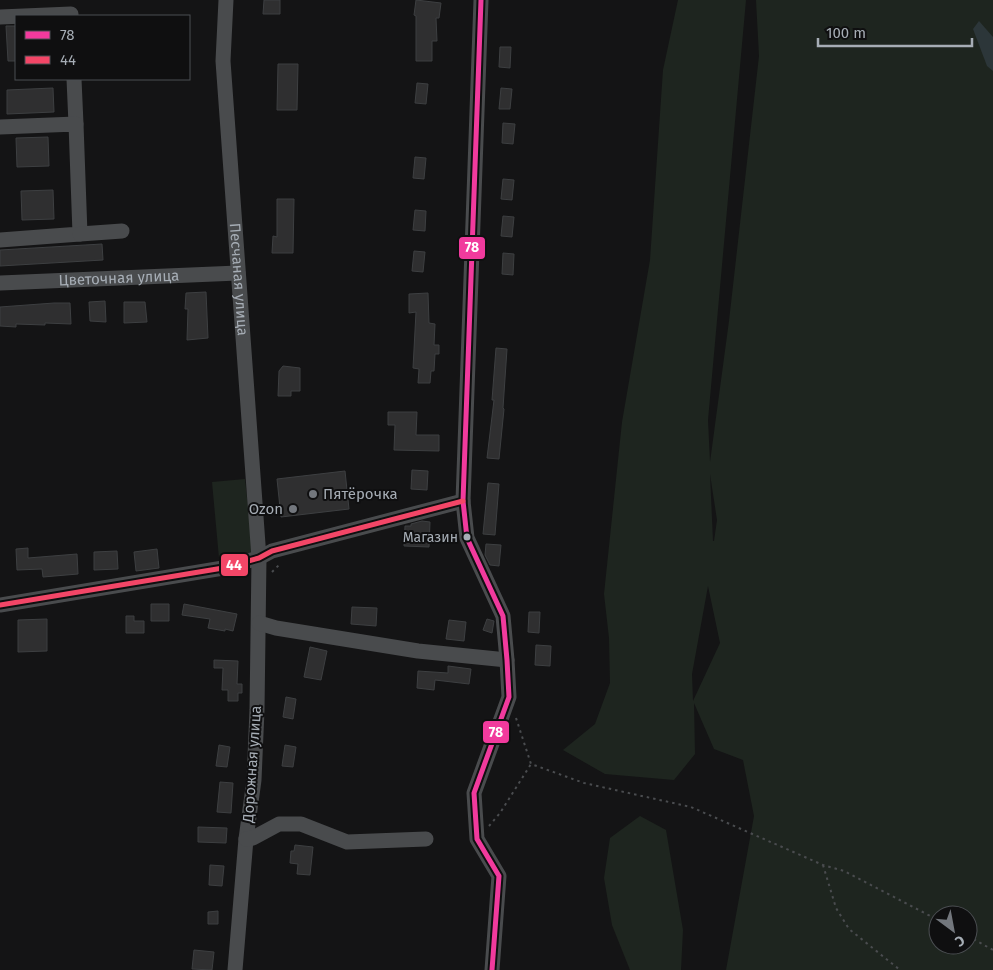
<svg xmlns="http://www.w3.org/2000/svg" width="993" height="970" viewBox="0 0 993 970" font-family="'Fira Sans',sans-serif">
	<style>
		.green { fill: #1e251f; fill-rule: evenodd }
		.water { fill: #2c3639 }
		.building { fill: #2f2f30; stroke: #3d3f41 }
		.lines { fill: none; stroke-linecap: round; stroke-linejoin: round }
		.path { stroke: #4a4c4f; stroke-width: 2; stroke-dasharray: 2.5 4; stroke-linecap: butt }
		.minor { stroke: #494b4d; stroke-width: 15 }
		.bus-1-casing { stroke: #0f0f10; stroke-width: 9 }
		.bus-2-casing { stroke: #0f0f10; stroke-width: 9 }
		.bus-1 { stroke: #f13a9d; stroke-width: 5 }
		.bus-2 { stroke: #f34667; stroke-width: 5 }
		.poi-dot { fill: #73777d; stroke: #0f0f10; stroke-width: 2 }
		.bus-dot { fill: #a6adb5; stroke: #0f0f10; stroke-width: 2 }
		.labels { text-anchor: middle; stroke-width: 4; stroke-linejoin: round; paint-order: stroke }
		.bus-label { font-size: 14px; fill: #a6adb5; stroke: #0f0f10; text-anchor: end }
		.street-label { font-size: 15px; fill: #a6adb5; stroke: #0f0f10 }
		.poi-label { font-size: 15px; fill: #a6adb5; stroke: #0f0f10; text-anchor: start }
		.line-badge { stroke: #0f0f10; stroke-width: 2 }
		.badge-label { font-size: 14px; text-anchor: middle; font-weight: bold; fill: #fff }
	</style>
	<rect width="100%" height="100%" fill="#141415"/>
	<path class="green" d="M678 0H746L708 420 710 462 729 321 759 56 756 0H993V970H726L754 816 743 760 714 749 694 703 695 754 674 780 605 774 563 750 595 724 610 683 609 638 604 594 622 422 650 260 663 70ZM710 474 717 520 714 541H713ZM708 586 720 643 693 701 692 674ZM938 915H968V945H938Z
		M245 479 253 555 219 558 212 482Z
		M640 816 666 830 683 930 681 970H630L612 925 604 878 610 838Z"/>
	<path class="water" d="M979 21 993 37V71L987 66 973 29Z"/>
	<path class="building" d="M264 0H280V14H263Z
		M416 0 441 3 439 18H436L437 41H432V61H416V16L414 15Z
		M6 26H16V61H8Z
		M500 47H511L510 68 499 67Z
		M278 64H298L297 110H277Z
		M417 83 428 84 426 104 415 103Z
		M53 88 54 112 7 114V90Z
		M501 88 512 89 510 109H499Z
		M503 123 515 124 513 144 502 143Z
		M48 137 49 166 17 167 16 138Z
		M415 157 426 158 424 179 413 178Z
		M503 179 514 180 512 200 501 199Z
		M53 190 54 219 22 220 21 191Z
		M277 199H294L293 253H272L273 236 277 237Z
		M415 210 426 211 425 231 413 230Z
		M503 216 514 217 512 237 501 236Z
		M102 244 103 260 0 266V250Z
		M414 251 425 252 423 272 412 271Z
		M503 253 514 254 513 275 502 274Z
		M206 292 208 338 187 340 188 309H185L186 293Z
		M428 293 429 323 435 324 434 345H439V354H435L434 371H431L430 383H418L419 369 413 368 416 312 409 313V294Z
		M105 301 106 322 90 321 89 302Z
		M124 302H145L147 322 124 323Z
		M54 303H70L71 324 45 323V325L16 324V327L0 326V307Z
		M496 348 507 349 503 408 504 409 499 459 487 458 494 400H492Z
		M283 366 300 368V391H291V396H278L279 371Z
		M388 412H417L416 435H439V451L394 450 395 425H388Z
		M412 470 428 471 427 490 411 489Z
		M345 471 349 509 281 517 277 479Z
		M488 483 499 484 495 535 483 534Z
		M422 521 430 522 429 547 404 546 405 526H411V524Z
		M486 544 501 545 499 566 490 565 485 555Z
		M28 548V558L77 554 78 574 43 577 42 569 17 570 16 549Z
		M157 549 159 568 136 571 134 552Z
		M117 551 118 569 94 570V552Z
		M151 604H169V621H151Z
		M184 604 237 614 233 631 225 629V631L208 628 210 619 182 615Z
		M352 607 377 608 376 626 351 624Z
		M529 612H540L539 633 528 632Z
		M126 616H134V621H144V633H126Z
		M47 619V651L18 652V620Z
		M487 619 494 621 492 633 483 630Z
		M449 620 466 622 464 641 446 639Z
		M536 645 551 646 550 666 535 665Z
		M310 647 327 651 321 680 304 677Z
		M214 660 238 661 237 684H242V693H238V701H228V690H222L223 668H214Z
		M448 666 471 669 469 684 435 680 434 690 417 688 418 671 448 673Z
		M286 697 296 699 293 719 283 717Z
		M219 745 230 747 227 767 216 766Z
		M285 745 296 747 293 767 282 766Z
		M220 782 233 783 231 813 217 812Z
		M198 827 227 828 226 843 198 842Z
		M295 845 313 847 310 875 297 874 298 864 290 863 291 851H294Z
		M210 865 224 866 222 886 209 885Z
		M218 911V924H208V912Z
		M194 950 214 952 212 970 192 969Z"/>
	<g class="lines">
		<path class="path" d="M272 572 281 563
			M516 718 531 764 584 783 691 807 823 865 844 871 938 920
			M489 826 500 813 531 764
			M823 865 836 908 849 929 900 970
			M968 936 993 950"/>
		<g class="minor">
			<path id="s1" d="M226 0 223 61 259 558 257 710 254 780 246 839 235 970"/>
			<path d="M481 0 463 501 467 538 503 616 507 660 509 697 474 793 477 839 499 876 492 970"/>
			<path d="M0 17 71 14V16"/>
			<path d="M74 79 76 124"/>
			<path d="M0 127 76 124 80 234 0 240"/>
			<path d="M80 234 122 231"/>
			<path id="s2" d="M0 283 238 273"/>
			<path d="M0 605 223 568 259 558 272 551 463 501"/>
			<path d="M259 623 276 628 418 651 507 660"/>
			<path d="M246 839 253 838 279 824H301L347 842 426 839"/>
		</g>
		<g class="bus-1-casing">
			<path id="bus-1" d="M481 0 463 501 467 538 503 616 507 660 509 697 474 793 477 839 499 876 492 970"/>
		</g>
		<g class="bus-2-casing">
			<path id="bus-2" d="M0 605 223 568 259 558 272 551 463 501"/>
		</g>
		<use href="#bus-1" class="bus-1"/>
		<use href="#bus-2" class="bus-2"/>
	</g>
	<g class="poi-dot">
		<circle cx="313" cy="494" r="5"/>
		<circle cx="293" cy="509" r="5"/>
	</g>
	<circle class="bus-dot" cx="467" cy="537" r="4.5"/>
	<g class="labels">
		<g class="bus-label">
			<text x="458" y="542">Магазин</text>
		</g>
		<g class="street-label">
			<text dy="5" stroke="none"><textPath href="#s2" startOffset="119">Цветочная улица</textPath></text>
			<text dy="5" stroke="none"><textPath href="#s1" startOffset="280">Песчаная улица</textPath></text>
			<text transform="translate(252 764) rotate(-86)" y="5">Дорожная улица</text>
		</g>
		<g class="poi-label">
			<text x="323" y="499">Пятёрочка</text>
			<text x="283" y="514" text-anchor="end">Ozon</text>
		</g>
	</g>
	<g class="line-badge">
		<rect x="458" y="236" width="28" height="24" rx="5" fill="#f13a9d"/>
		<rect x="220" y="553" width="29" height="24" rx="5" fill="#f34667"/>
		<rect x="482" y="720" width="28" height="24" rx="5" fill="#f13a9d"/>
	</g>
	<g class="badge-label">
		<text x="472" y="252">78</text>
		<text x="234" y="570">44</text>
		<text x="496" y="737">78</text>
	</g>
	<rect x="15" y="15" width="175" height="65" fill="#0f0f10" stroke="#4b4e52"/>
	<rect x="25" y="31" width="25" height="8" fill="#f13a9d" stroke="#4b4e52"/>
	<text x="60" y="40" font-size="15" fill="#a6adb5">78</text>
	<rect x="25" y="56" width="25" height="8" fill="#f34667" stroke="#4b4e52"/>
	<text x="60" y="65" font-size="15" fill="#a6adb5">44</text>
	<g transform="translate(953 930) rotate(148)"><circle r="24" fill="#0f0f10" stroke="#4b4e52"/>
	<path d="M0-4L9 19L0 12L-9 19Z" fill="#73777d"/>
	<text y="-8" font-size="14" font-weight="bold" text-anchor="middle" fill="#a6adb5">С</text>
	</g>
	<path d="M818 38v8h154v-8" fill="none" stroke="#a6adb5" stroke-width="2.5"/>
	<text x="826" y="38" font-size="15" fill="#a6adb5" stroke="#0f0f10" stroke-width="4" paint-order="stroke">100 m</text>
</svg>
